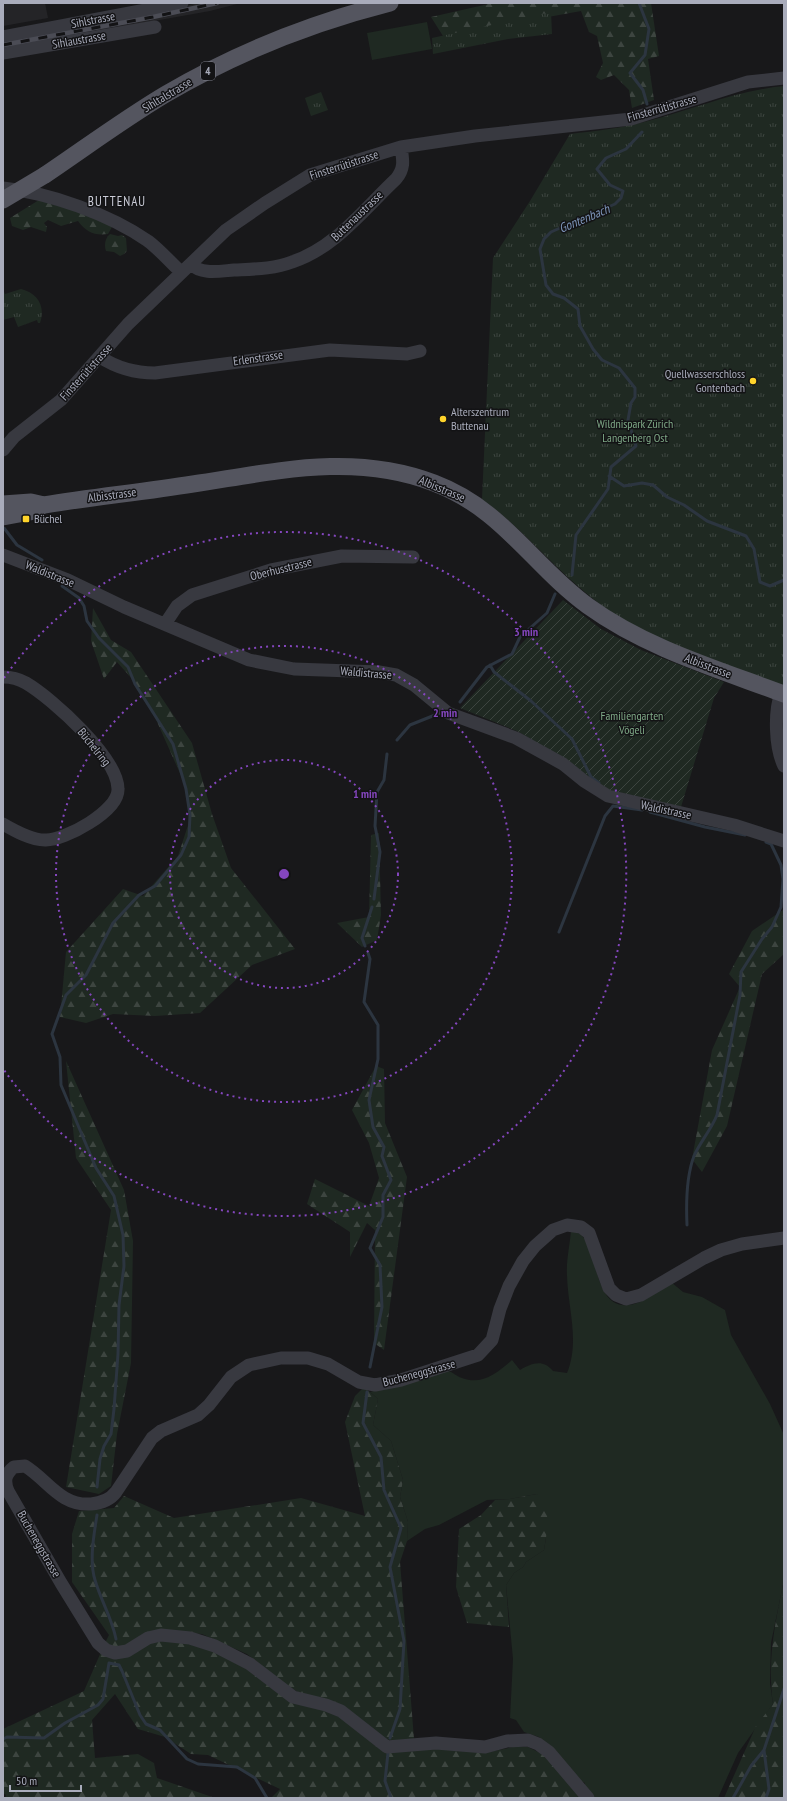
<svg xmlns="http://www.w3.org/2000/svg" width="787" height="1801" viewBox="0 0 787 1801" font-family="'PT Sans Narrow',sans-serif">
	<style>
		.built { fill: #242427 }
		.grass { fill: #1f2922 }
		.forest { fill: url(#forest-firs) }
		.park { fill: url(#park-tufts) }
		.garden { fill: url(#garden-furrows) }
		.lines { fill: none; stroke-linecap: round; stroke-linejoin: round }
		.stream { stroke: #2c3540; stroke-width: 3 }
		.minor { stroke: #383940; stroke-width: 13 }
		.major { stroke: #54555f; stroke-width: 17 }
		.rail-casing { stroke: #4b4c55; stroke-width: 4.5 }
		.rail { stroke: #131315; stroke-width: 3; stroke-dasharray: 9; stroke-linecap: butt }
		.major-bridge { stroke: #54555f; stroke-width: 17 }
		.ring { fill: none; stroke: #8446be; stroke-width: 2; stroke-dasharray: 2 4 }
		.poi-dot { fill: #ffd42b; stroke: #131315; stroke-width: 1.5 }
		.labels { text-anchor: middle; stroke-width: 3; stroke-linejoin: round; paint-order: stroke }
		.shield { fill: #131315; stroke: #7c7e89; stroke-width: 1 }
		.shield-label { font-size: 11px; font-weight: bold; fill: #a9acbb }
		.street-label { font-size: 12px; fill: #a9acbb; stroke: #131315 }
		.poi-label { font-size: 12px; fill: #a9acbb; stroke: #131315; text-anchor: start }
		.park-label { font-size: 12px; fill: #7ea886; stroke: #131315 }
		.neighbourhood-label { font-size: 13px; letter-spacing: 1px; fill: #caccd7; stroke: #131315 }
		.water-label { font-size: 13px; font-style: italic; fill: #7d95b9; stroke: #131315 }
		.centre { fill: #8446be; stroke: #131315; stroke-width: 2 }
		.ring-label { font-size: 12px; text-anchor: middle; font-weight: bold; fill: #8446be; stroke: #131315; stroke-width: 3; stroke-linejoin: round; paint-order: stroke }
	</style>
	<defs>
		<pattern id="forest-firs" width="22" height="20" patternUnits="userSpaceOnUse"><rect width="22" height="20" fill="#1f2922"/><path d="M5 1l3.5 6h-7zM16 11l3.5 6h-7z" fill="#3d4540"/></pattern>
		<pattern id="park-tufts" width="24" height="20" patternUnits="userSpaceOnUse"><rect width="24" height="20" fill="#1f2922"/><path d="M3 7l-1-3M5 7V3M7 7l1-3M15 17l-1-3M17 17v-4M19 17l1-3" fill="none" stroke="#3d4540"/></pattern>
		<pattern id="garden-furrows" width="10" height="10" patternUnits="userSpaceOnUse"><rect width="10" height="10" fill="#1f2922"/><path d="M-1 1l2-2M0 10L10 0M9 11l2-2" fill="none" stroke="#3d4540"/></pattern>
	</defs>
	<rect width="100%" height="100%" fill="#18181a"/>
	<path class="built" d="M3 3H45L48 18 3 26Z
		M199 3H241L210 11 3 48V40L128 18Z"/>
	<path class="grass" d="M427 22 432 49 372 60 367 33Z
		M571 1230C603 1233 587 1316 634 1304 646 1301 660 1289 671 1282L683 1292 702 1297 725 1310 731 1335 770 1404 784 1435V1580L771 1643 770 1683 773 1704 738 1753 718 1798H594L585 1787V1783L579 1780 539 1737 524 1732 516 1720 510 1718 513 1659 506 1585 514 1573 523 1567 526 1562 544 1550 546 1538 537 1494 510 1499 487 1500 439 1525 425 1529 407 1541 408 1522 400 1497 403 1480 391 1441 373 1425 378 1399 370 1392 448 1371C453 1372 456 1376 462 1378 482 1386 498 1372 512 1360L520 1370C532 1363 543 1359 553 1371L567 1373C580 1341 568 1309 567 1276 566 1260 570 1245 571 1230Z"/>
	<path class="forest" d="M493 3H651L659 56 648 59 654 100 632 108 629 90 614 75 601 80 596 77 603 63 597 36 589 32 581 11 443 36 431 17Z
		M39 200 90 214 112 227 108 234C95 236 86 232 78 221L61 226 48 220 44 223 47 227 46 232 31 227 23 230 12 226 10 218Z
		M110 234 118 236 122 235 126 238 127 251 124 254 120 256 114 252 106 251C104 245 105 238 110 234Z
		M93 608 111 640 131 652 192 743 212 814 231 868 295 949 252 965 200 1013 155 1016 113 1014 86 1023 60 1017 66 952 123 889 143 896 178 856 190 819 187 789 150 706 133 680 117 662 104 679 91 641Z
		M379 833 381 915 377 940 362 947 337 923 369 917 371 835Z
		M783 910 784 954 762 974 727 1126 702 1172 692 1159 712 1050 740 987 729 974 752 931Z
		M66 1061 124 1190 133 1241 131 1363 117 1434 111 1486 99 1494 66 1487 111 1210 76 1158Z
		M376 1066 384 1069 385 1123 407 1177 384 1350 374 1343 375 1230 367 1223 350 1257V1232L307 1204 315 1179 369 1206 379 1178 369 1143 352 1110Z
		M364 1387 378 1399 373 1425 391 1441 403 1480 400 1497 408 1522 407 1541 400 1562 414 1739 398 1742 384 1739 306 1697 285 1684 247 1654 202 1634 187 1633 117 1648 105 1643 109 1635 72 1582V1534L79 1511 114 1508 124 1496 174 1518 301 1498 365 1516 345 1422 355 1396Z
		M537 1494C553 1509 547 1530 544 1550L526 1562 523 1567 514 1573 506 1585 509 1627 467 1623 456 1587 459 1529 481 1515 495 1500 510 1499Z
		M784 1580V1798H724L756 1726 773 1704C767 1660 775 1623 784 1580Z
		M154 1640 184 1642 212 1649 334 1712 380 1749 422 1748 489 1752 518 1746 528 1747 546 1756 582 1798H271L280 1789 208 1755 191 1754 165 1737 138 1729 115 1694 92 1720 95 1758 138 1754 154 1763 157 1778 215 1798H5L6 1795 3 1793V1729L84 1691 101 1652Z"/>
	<path class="park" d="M551 12 552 34 508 39 433 54 432 38Z
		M784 86V686C719 661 647 642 592 598 553 567 522 528 482 499L493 258 530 201 570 134C596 131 622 128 648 121 695 109 735 91 784 86Z
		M321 92 328 110 311 116 305 98Z
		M21 289C37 293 46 306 40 323H38L37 320 18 327 14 317 3 320V290L5 294Z"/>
	<path class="garden" d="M563 600 601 629 641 650 724 682 714 698 681 807 607 792 567 763 519 732 460 708Z"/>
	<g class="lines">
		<path class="stream" d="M639 3 649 29 645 55 630 73 643 90 647 104
			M609 476 624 486 642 483 653 485 667 497 684 505 707 521 746 536 754 549 760 582 770 586 784 580
			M4 528 17 545 42 560
			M572 575 576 535 608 489 611 467 636 446 628 420 631 403 635 397V388L619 368 602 360 593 349 580 326 578 309 564 298 553 294 546 285 540 249 544 239 551 232 615 204 621 198 623 191 610 185 597 169 606 158 626 149 642 132
			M62 586 79 598 84 606 87 621 99 638 128 667 135 684 173 744 186 789 190 815 189 837 181 855 155 886 139 895 113 923 86 975 66 995 52 1034 60 1057 61 1085 96 1168 114 1196 123 1235 124 1266 119 1305 118 1354 114 1409 111 1434 104 1446 100 1459 97 1487
			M490 665 494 672 531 701 572 739 591 777 599 783
			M460 702 487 667 512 654 520 637 547 613 555 594
			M397 740 410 725 440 713
			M650 812 705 827 745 835
			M374 899 380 852 375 826 377 792 384 780 387 754
			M559 932 605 816 613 806 642 810
			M365 946 362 938 372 907
			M368 953 370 959 364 1002 378 1025V1059L369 1100 373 1127 384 1147 382 1156 391 1180 383 1195V1217L370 1248 380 1265 382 1307 370 1367
			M687 1225C686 1203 686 1177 694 1156 700 1142 711 1130 717 1115L740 995 741 972 762 939 772 927 781 907 783 879 781 865 771 844 766 842
			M367 1392 363 1423 381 1457 384 1490 401 1528 390 1567 404 1641 400 1709 390 1738
			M97 1515C94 1534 89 1561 95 1580 101 1601 112 1618 116 1639
			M3 1739 7 1737 44 1738 65 1723 98 1705 103 1699 109 1663 119 1665 122 1671 140 1715 146 1724 160 1730 187 1759 198 1764 237 1767 255 1778 267 1798
			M764 1750 769 1789 766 1798
			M388 1753 385 1781 391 1798
			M733 1798 751 1766 764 1750 784 1689"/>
		<path class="minor" d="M3 37 182 3
			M3 53 155 27
			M3 188C50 193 109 214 148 241 160 250 170 262 181 272
			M191 264C201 275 220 271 234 270 254 269 274 269 292 262 335 248 364 209 396 179 405 168 403 160 401 147
			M100 357C117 368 135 373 155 373L330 350 407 354 420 351
			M3 450 14 437 61 400 128 324 226 230 265 203 310 175 401 147 475 136 631 119 748 82 784 78
			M3 555 68 580 124 607 249 660 294 669 379 672 396 675 414 685 448 713 516 738 563 764 584 781 608 796 734 825 784 841
			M165 624 177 606 192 595 271 570 342 556 413 557
			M3 677C11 677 19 679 26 683 53 699 118 758 118 789 119 811 64 841 45 840 31 840 15 831 3 824
			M781 693C774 712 775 748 784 766
			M588 1798 549 1752 538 1744 528 1740 507 1741 485 1747 436 1743 387 1747 341 1711 326 1705 293 1697 250 1664 215 1646 190 1638 161 1635 148 1638 127 1651 115 1653 106 1650 98 1643 61 1583 8 1491C4 1481 5 1474 14 1467L25 1466C48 1480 60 1506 91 1504 102 1503 110 1500 116 1492L152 1438 161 1431 198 1415 209 1405 231 1377 249 1365 281 1358H308L328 1364 359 1382 375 1385 401 1380 478 1355 492 1340 500 1309 509 1286 523 1261 535 1246 553 1230 567 1225 581 1227 589 1233 609 1288 616 1295 626 1299 641 1295 704 1258 721 1250 742 1244 784 1238"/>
		<path class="major" d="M45 175C85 148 124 119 166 94 236 53 311 23 390 3
			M3 504 31 502 44 505C93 497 143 492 193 484 274 472 353 452 434 483 503 509 532 565 588 606 646 648 717 669 784 694
			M3 517 30 512 42 506"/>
		<g class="rail-casing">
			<path id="rail" d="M3 45 153 17 217 3"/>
		</g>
		<use href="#rail" class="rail"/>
		<path class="major-bridge" d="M3 200 45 175"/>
	</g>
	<g class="ring">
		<circle cx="284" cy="874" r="114"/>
		<circle cx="284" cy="874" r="228"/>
		<path d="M4 678A342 342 0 1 1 4 1070"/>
	</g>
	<g class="poi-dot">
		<circle cx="753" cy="381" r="4"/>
		<circle cx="443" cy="419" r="4"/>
		<rect x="22" y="515" width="8" height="8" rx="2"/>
	</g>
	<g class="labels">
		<rect class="shield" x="201" y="62" width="14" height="18" rx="3"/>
		<g class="shield-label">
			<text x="208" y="75">4</text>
		</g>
		<g class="street-label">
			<text transform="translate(93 20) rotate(-11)" y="4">Sihlstrasse</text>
			<text transform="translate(79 40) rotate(-10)" y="4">Sihlaustrasse</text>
			<text transform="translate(167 95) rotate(-31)" y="4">Sihltalstrasse</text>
			<text transform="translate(662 108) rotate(-16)" y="4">Finsterrütistrasse</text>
			<text transform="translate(344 165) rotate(-18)" y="4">Finsterrütistrasse</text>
			<text transform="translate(357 216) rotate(-44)" y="4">Buttenaustrasse</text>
			<text transform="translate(258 358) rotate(-8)" y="4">Erlenstrasse</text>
			<text transform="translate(86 372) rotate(-48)" y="4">Finsterrütistrasse</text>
			<text transform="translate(442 489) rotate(23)" y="4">Albisstrasse</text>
			<text transform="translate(112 495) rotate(-7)" y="4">Albisstrasse</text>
			<text transform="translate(281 569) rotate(-14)" y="4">Oberhusstrasse</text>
			<text transform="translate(50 574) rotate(22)" y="4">Waldistrasse</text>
			<text transform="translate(708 666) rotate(21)" y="4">Albisstrasse</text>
			<text transform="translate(366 673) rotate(5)" y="4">Waldistrasse</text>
			<text transform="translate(94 747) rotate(51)" y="4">Büchelring</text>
			<text transform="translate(666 810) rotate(12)" y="4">Waldistrasse</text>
			<text transform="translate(419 1373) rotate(-15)" y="4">Bucheneggstrasse</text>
			<text transform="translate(39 1544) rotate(60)" y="4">Bucheneggstrasse</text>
		</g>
		<g class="poi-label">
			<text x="745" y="378" text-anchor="end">Quellwasserschloss<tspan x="745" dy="14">Gontenbach</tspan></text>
			<text x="451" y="416">Alterszentrum<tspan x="451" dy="14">Buttenau</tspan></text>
			<text x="34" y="523">Büchel</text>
		</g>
		<g class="park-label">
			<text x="635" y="428">Wildnispark Zürich<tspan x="635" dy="14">Langenberg Ost</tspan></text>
			<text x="632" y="720">Familiengarten<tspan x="632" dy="14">Vögeli</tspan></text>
		</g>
		<g class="neighbourhood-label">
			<text x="117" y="206">BUTTENAU</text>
		</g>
		<g class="water-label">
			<text transform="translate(584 218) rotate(-23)" y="5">Gontenbach</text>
		</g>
	</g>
	<circle cx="284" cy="874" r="6" class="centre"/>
	<g class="ring-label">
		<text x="526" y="636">3 min</text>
		<text x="445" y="717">2 min</text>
		<text x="365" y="798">1 min</text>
	</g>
	<rect width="787" height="1801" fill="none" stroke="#a9acbb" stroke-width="8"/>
	<path d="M10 1785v6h71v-6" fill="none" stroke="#a9acbb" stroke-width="2"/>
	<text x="16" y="1785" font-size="12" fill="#a9acbb" stroke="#131315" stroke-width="3" paint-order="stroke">50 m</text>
</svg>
